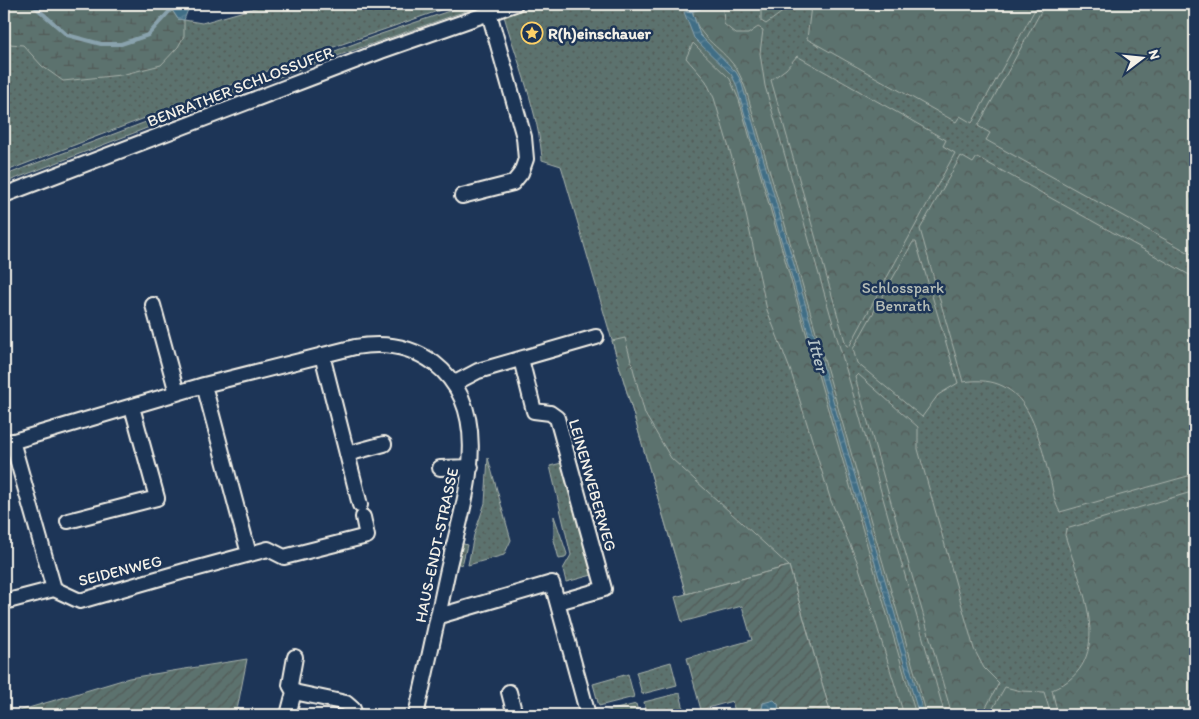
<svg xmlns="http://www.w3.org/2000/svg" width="1199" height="719" viewBox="0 0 1199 719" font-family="Itim,sans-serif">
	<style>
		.grass { fill: url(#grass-dots); stroke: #a8b2ab }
		.forest { fill: url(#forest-crowns); stroke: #a8b2ab }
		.wetland { fill: url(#wetland-marsh); stroke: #a8b2ab }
		.garden { fill: url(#garden-furrows); stroke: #a8b2ab }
		.water { fill: url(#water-waves); stroke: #89a2ad }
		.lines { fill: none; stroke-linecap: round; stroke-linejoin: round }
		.stream { stroke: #89a2ad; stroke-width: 4 }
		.minor-casing { stroke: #f4f1e8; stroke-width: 18 }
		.minor { stroke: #1d3557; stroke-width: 14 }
		.labels { text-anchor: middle; stroke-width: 5; stroke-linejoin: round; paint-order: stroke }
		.poi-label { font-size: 16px; font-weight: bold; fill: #f4f1e8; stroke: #1d3557; text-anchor: start }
		.street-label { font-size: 16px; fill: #f4f1e8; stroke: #1d3557 }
		.park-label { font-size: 16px; fill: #b7beb7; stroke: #1d3557 }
		.water-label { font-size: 18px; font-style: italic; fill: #b5c3c6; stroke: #1d3557 }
	</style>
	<defs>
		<pattern id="grass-dots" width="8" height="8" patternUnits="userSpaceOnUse" patternTransform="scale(1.25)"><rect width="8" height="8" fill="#5c726e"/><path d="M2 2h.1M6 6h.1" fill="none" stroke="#525b58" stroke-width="1.8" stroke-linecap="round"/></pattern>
		<pattern id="forest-crowns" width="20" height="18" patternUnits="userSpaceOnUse" patternTransform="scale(1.25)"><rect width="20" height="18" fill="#5c726e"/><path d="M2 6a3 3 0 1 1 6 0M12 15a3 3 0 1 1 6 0" fill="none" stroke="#525b58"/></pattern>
		<pattern id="wetland-marsh" width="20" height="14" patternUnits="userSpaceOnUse" patternTransform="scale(1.25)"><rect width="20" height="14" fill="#5c726e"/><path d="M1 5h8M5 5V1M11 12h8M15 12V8" fill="none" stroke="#525b58"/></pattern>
		<pattern id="garden-furrows" width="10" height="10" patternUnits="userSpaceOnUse" patternTransform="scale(1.25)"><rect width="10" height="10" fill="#5c726e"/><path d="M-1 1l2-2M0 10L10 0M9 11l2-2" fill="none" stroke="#525b58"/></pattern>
		<pattern id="water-waves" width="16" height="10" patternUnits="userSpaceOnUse" patternTransform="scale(1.25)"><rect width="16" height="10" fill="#416e86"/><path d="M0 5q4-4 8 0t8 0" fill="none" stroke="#5d8397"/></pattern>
	</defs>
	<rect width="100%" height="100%" fill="#1d3557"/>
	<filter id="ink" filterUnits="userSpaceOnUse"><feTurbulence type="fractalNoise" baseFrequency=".02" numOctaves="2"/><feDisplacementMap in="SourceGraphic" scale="10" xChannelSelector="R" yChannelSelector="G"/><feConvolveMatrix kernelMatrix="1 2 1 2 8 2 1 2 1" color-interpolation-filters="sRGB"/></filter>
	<g filter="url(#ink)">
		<path class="grass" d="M4 4H168L178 19 202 23 258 7 292 4H458L299 59 4 172Z
			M470 4H486L303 68 4 183V176L26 167 375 36Z
			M540 4H1195V715H831L789 566 686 594 562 169 561 166 542 160C540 118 516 57 504 16Z
			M488 458 511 540 504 555 468 565 474 535 485 503Z
			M565 462 596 574 566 582 563 569 571 555 550 466Z
			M554 516 567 554 565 558 559 559 554 540Z
			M461 543 467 545 462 565 456 563Z
			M671 662 677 685 642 694 636 672Z
			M628 674 634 697 599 706 593 684Z
			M680 693 685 714 647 715 644 702Z
			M636 704 639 715H601L600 713Z"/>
		<path class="forest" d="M692 4H716L723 8 724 24 736 34H748L758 27 763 30 760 53 765 86 945 715H927L746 90C742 80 739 71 732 63 715 42 693 35 692 4Z
			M758 4H799L781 13 766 24 761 21V10Z
			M819 4H1038L972 123 960 116 956 122 807 39 811 6Z
			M1045 4H1195V256L995 145 986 140 990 133 978 126Z
			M693 43 730 79 739 100 916 715H904L857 561 831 501 791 372 767 310 738 178 714 98 706 81 686 58Z
			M797 56 946 140 943 146 955 153 849 347 846 345 771 80 786 69Z
			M961 156 973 163 977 157 1195 278V474L1060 512C1055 504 1053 492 1051 482 1037 434 1030 371 963 382L920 229Z
			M913 242H916L958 383 938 395 922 417 857 363 853 349Z
			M625 338 645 414 671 458 789 566 686 594 612 341Z
			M858 374 918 427V449L974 649 984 668 999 683 982 715H952L855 377Z
			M1195 491V715H1058L1052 690C1119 661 1080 586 1065 535L1066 529Z
			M1005 687 1021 691 1044 692 1051 715H989Z"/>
		<path class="wetland" d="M4 4H168L178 19 184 20V36L178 47 161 65 121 75 63 81 42 66 23 45 9 44 4 47Z"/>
		<path class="garden" d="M789 566 831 715H780L778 704 763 703 761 715H736L732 701 701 710 687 658 752 640 742 606 682 622 675 597Z
			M247 659 236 715H5L129 678Z"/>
		<path class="water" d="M168 4H194L189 7 184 20 178 19Z
			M692 11 700 35 736 72 741 81 924 715H919L736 84 731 74 694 38 684 12Z
			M774 700 778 704 780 715H761L763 703Z"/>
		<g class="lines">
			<path class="stream" d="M32 4 67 35 101 44H121L148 35 176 4
				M688 11 699 8 700 4"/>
			<g class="minor-casing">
				<path id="minor" d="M4 195 381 51 515 4
					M462 196 513 183 521 173 526 159 524 137 489 13
					M153 305 177 393
					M322 355 360 505
					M521 359 534 411 550 413 557 418 604 589 558 602
					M455 383 478 371 596 337
					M204 385 249 554
					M12 441 54 589
					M4 444 204 385 355 347C383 342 411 346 434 363 499 413 461 509 447 574 437 621 427 668 416 715
					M347 454 384 444
					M440 468 471 467
					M68 521 157 498 132 407
					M191 570 268 549 284 557 367 536 363 517
					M4 602 54 589 80 601 188 570
					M439 616 552 583 588 715
					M294 692 346 703 353 709 355 715
					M509 692 515 715
					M288 715 294 692 290 685 295 657"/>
			</g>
			<use href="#minor" class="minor"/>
		</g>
	</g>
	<defs>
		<g id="sight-ring" transform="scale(1.125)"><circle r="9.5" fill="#1d3557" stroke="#ffd166" stroke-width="1.5"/><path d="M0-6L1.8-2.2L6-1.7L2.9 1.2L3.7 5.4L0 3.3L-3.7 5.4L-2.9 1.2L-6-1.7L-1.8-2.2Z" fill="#ffd166"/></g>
	</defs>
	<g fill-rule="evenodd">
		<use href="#sight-ring" x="532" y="33"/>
	</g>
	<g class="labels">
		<g class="poi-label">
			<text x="548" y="39">R(h)einschauer</text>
		</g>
		<g class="street-label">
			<text transform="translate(240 86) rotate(-21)" y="6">BENRATHER SCHLOSSUFER</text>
			<text transform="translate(593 485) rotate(74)" y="6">LEINENWEBERWEG</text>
			<text transform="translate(436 545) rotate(-78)" y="6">HAUS-ENDT-STRASSE</text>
			<text transform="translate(120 570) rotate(-14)" y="6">SEIDENWEG</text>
		</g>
		<g class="park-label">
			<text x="903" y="293">Schlosspark<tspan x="903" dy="18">Benrath</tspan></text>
		</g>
		<g class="water-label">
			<text transform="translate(818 355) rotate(74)" y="6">Itter</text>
		</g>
	</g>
	<rect width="1199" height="719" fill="none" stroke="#1d3557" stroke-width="20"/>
	<rect x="10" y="10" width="1179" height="699" fill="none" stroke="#f4f1e8" stroke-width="2" filter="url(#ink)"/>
	<g transform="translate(1142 58) rotate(74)" stroke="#1d3557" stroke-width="4" paint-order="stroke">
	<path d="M0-4L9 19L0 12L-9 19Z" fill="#f4f1e8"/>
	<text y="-8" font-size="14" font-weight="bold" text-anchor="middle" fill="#f4f1e8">N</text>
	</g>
</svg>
